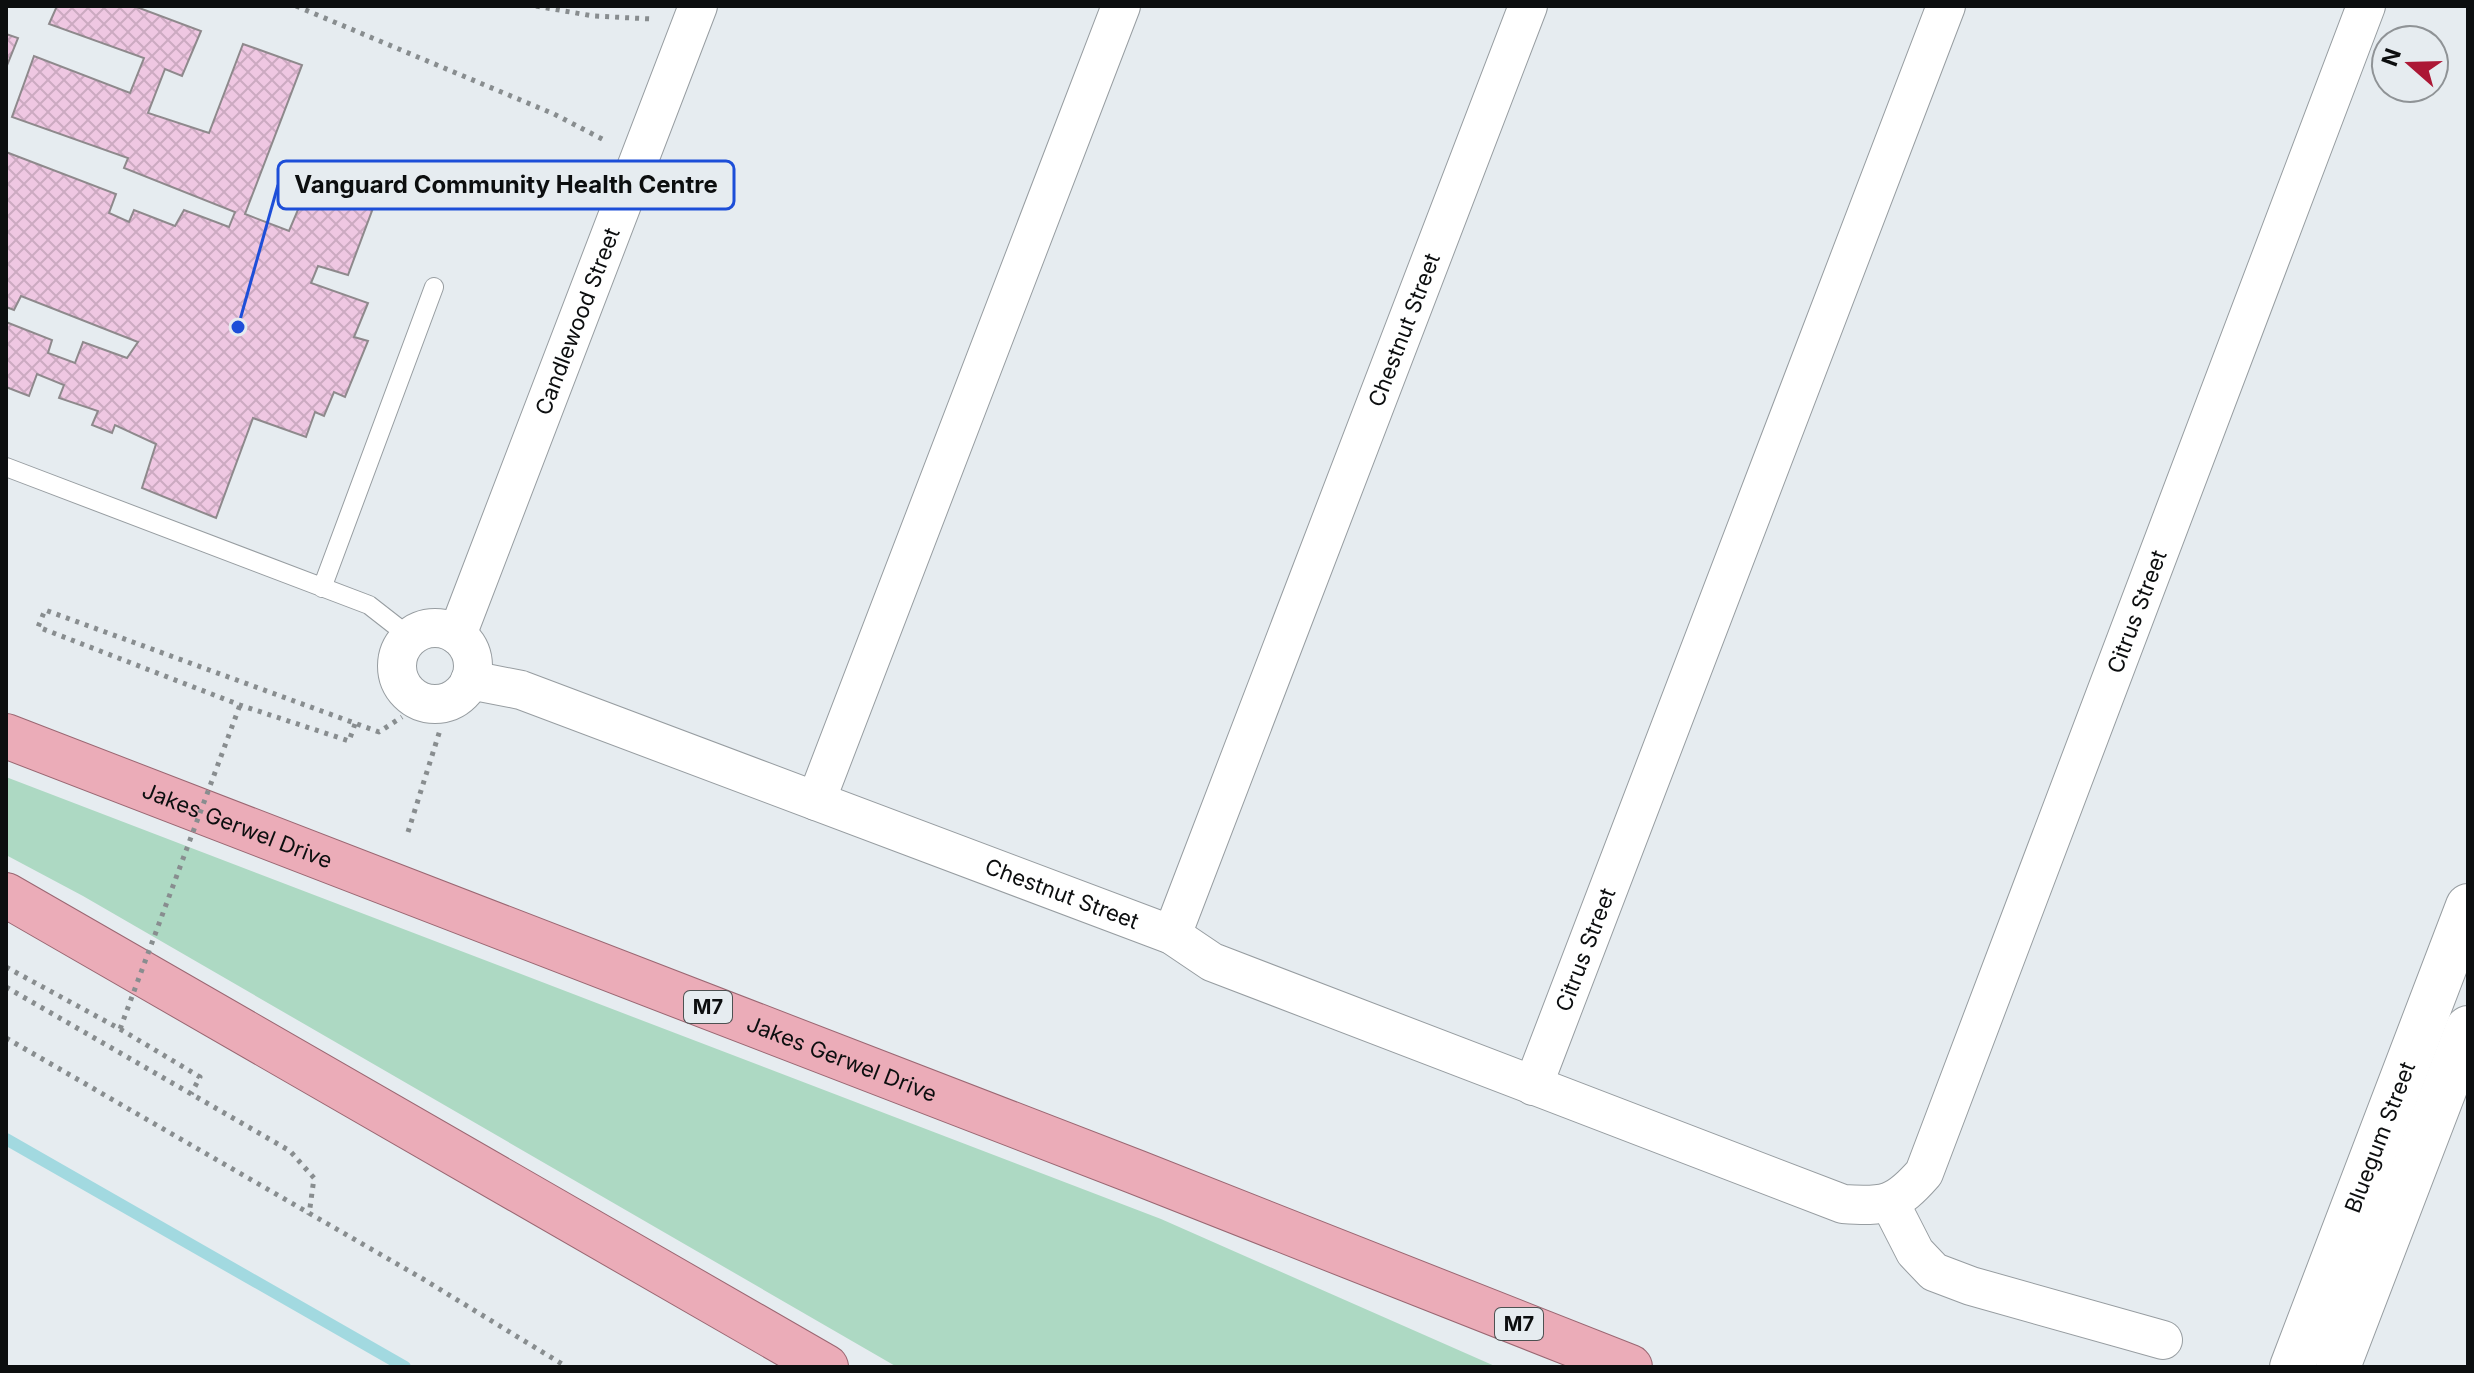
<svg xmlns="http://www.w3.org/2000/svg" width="2474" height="1373" viewBox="0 0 2474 1373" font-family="Inter,sans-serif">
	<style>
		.grass { fill: #add9c3 }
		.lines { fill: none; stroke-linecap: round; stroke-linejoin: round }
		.stream { stroke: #a2d9e0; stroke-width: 12 }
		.building { fill: url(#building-cross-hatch); stroke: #8e898c; stroke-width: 2 }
		.service-casing { stroke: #979da1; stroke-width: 20 }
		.minor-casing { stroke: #979da1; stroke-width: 40 }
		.tertiary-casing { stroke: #979da1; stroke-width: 46 }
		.trunk-casing { stroke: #9a6772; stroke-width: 46 }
		.path { stroke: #888d8f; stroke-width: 5; stroke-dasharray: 4 6; stroke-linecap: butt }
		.service { stroke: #fff; stroke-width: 18 }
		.minor { stroke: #fff; stroke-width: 38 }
		.tertiary { stroke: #fff; stroke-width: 44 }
		.trunk { stroke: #ebacb8; stroke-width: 44 }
		.path-bridge { stroke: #888d8f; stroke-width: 5; stroke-dasharray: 4 6; stroke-linecap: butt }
		.labels { text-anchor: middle; stroke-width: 6; stroke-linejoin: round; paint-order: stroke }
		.shield { fill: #e6ecf0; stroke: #4d5152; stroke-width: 2 }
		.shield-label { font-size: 20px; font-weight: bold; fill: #0c0e0f }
		.street-label { font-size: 22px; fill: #0c0e0f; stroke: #e6ecf0 }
		.leader { fill: none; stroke: #1d4ed8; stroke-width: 3 }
		.callout-dot { fill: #1d4ed8; stroke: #e6ecf0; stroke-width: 3 }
		.callout { fill: #e6ecf0; stroke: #1d4ed8; stroke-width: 3 }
		.callout-label { font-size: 24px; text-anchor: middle; font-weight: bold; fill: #0c0e0f }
	</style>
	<defs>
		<pattern id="building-cross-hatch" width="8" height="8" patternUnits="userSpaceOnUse" patternTransform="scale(2)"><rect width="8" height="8" fill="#efc7e2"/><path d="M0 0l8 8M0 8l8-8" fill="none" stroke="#ccaac1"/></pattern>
	</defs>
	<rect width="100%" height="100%" fill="#e6ecf0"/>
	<path class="grass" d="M6 777 1161 1219 1497 1367H897L83 896 6 855Z"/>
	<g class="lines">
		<path class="stream" d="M6 1139 405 1367"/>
	</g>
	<path class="building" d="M57 6H134L201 31 182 76 165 69 148 113 209 133 243 44 302 65 245 214 289 231 308 186 373 208 348 275 318 266 311 283 368 303 354 337 368 341 345 397 334 392 324 416 315 412 306 437 253 418 216 518 142 488 156 444 115 425 112 433 92 425 98 411 59 398 64 385 37 374 29 396 6 387V322L52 340 48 353 75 363 83 342 127 358 138 342 21 296 14 310 6 307V152L116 194 109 213 129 222 134 210 175 226 184 210 229 227 235 212 124 168 128 158 12 117 34 56 130 93 144 58 49 24Z
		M6 34 18 38 6 68Z"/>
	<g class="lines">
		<g class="service-casing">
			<path id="service" d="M6 467 369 605 410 637
				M322 588 434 287"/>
		</g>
		<g class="minor-casing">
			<g id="minor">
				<circle cx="435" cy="666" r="38"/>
				<path id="s1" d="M457 635 698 6"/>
				<path id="s2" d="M470 680 521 690 1172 935 1212 962 1843 1204C1885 1207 1896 1205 1924 1173L2366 6"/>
				<path d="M816 801 1121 6"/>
				<path id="s3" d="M1172 935 1528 6"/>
				<path id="s4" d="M1533 1086 1946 6"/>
				<path d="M1890 1203 1915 1252 1934 1272 1971 1286 2163 1340"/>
			</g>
		</g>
		<g class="tertiary-casing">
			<g id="tertiary">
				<path id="s5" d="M2292 1367 2468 906"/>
				<path d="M2338 1367 2468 1028"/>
			</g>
		</g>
		<g class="trunk-casing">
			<g id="trunk">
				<path id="s6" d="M6 736 1136 1172 1630 1367"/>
				<path d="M6 895 826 1367"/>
			</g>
		</g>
		<path class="path" d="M296 6 554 114 606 141
			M536 6 593 16 652 19
			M355 724 349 741 240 705 38 627 45 610 379 732 402 717
			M408 832 441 727
			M6 987 290 1151 314 1178 309 1215
			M120 1029 200 1077 191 1094
			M6 1038 423 1279 562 1364 560 1367"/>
		<use href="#service" class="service"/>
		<use href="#minor" class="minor"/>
		<use href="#tertiary" class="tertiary"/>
		<use href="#trunk" class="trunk"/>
		<path class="path-bridge" d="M6 967 120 1029 240 705"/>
	</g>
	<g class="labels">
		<g class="shield">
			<rect x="684" y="991" width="48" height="32" rx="6"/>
			<rect x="1495" y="1308" width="48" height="32" rx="6"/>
		</g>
		<g class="shield-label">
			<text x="708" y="1014">M7</text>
			<text x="1519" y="1331">M7</text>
		</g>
		<g class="street-label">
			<text dy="8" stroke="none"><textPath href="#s1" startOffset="336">Candlewood Street</textPath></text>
			<text dy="8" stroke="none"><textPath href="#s3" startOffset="648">Chestnut Street</textPath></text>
			<text dy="8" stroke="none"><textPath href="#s2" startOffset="2164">Citrus Street</textPath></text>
			<text dy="8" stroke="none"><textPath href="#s6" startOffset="248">Jakes Gerwel Drive</textPath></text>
			<text dy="8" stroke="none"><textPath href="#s2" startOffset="630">Chestnut Street</textPath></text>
			<text dy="8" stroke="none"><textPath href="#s4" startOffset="146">Citrus Street</textPath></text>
			<text dy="8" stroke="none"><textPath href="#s6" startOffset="896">Jakes Gerwel Drive</textPath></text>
			<text dy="8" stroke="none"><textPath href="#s5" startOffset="246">Bluegum Street</textPath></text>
		</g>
	</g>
	<path class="leader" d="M238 327L278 185"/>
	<circle class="callout-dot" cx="238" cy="327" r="8"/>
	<rect class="callout" x="278" y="161" width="456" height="48" rx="8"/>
	<g class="callout-label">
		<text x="506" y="193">Vanguard Community Health Centre</text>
	</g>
	<rect width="2474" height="1373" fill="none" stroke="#0c0e0f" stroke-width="16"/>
	<g transform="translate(2410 64) rotate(290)"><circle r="38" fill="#e6ecf0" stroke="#8f9396" stroke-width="2"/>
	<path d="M0-6L14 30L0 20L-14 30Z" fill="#ac1735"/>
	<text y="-12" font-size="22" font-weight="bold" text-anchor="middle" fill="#0c0e0f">N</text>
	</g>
</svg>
